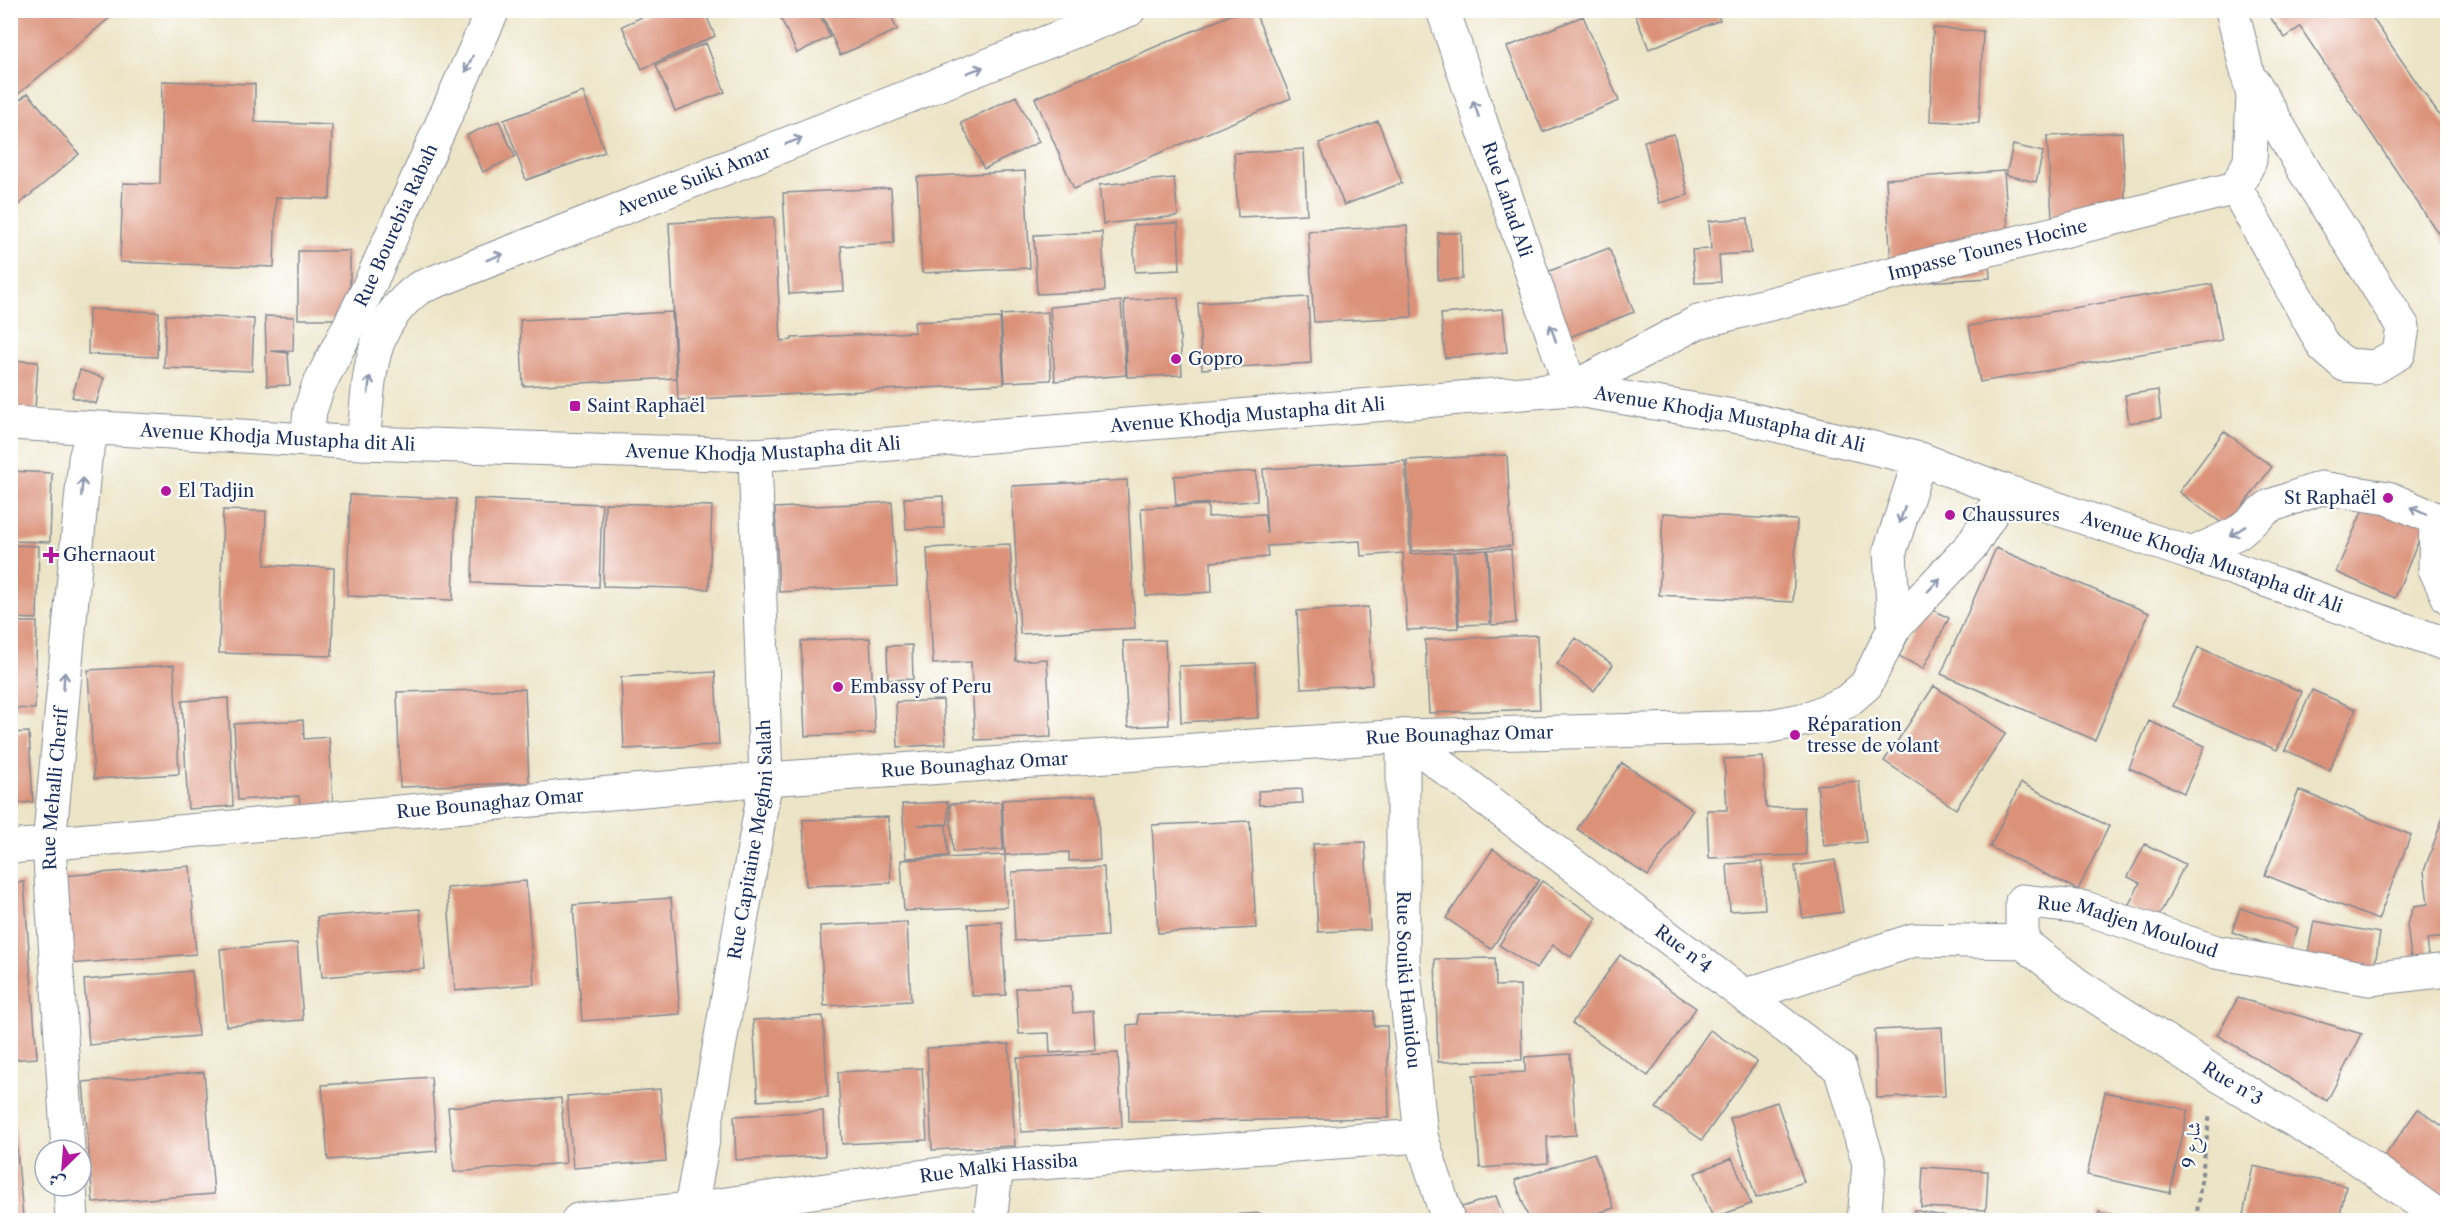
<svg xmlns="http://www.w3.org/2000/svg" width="2458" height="1231" viewBox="0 0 2458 1231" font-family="'Libre Caslon Text',Amiri,serif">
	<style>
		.building { fill: #db9279 }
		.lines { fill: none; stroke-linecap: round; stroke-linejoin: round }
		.minor-casing { stroke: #848a92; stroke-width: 35 }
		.major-casing { stroke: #848a92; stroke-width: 35 }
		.path { stroke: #848a92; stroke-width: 4; stroke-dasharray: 4.5 4.5; stroke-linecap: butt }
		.minor { stroke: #fff; stroke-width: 33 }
		.major { stroke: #fff; stroke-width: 33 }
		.oneway { stroke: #8d97ae }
		.poi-dot { fill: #b5179e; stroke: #fff; stroke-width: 2 }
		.labels { text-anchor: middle; stroke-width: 4.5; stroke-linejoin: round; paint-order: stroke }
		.street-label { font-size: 18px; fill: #1b2f5e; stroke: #fff }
		.poi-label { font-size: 18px; fill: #1b2f5e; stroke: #fff; text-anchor: start }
	</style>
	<rect width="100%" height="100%" fill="#fff"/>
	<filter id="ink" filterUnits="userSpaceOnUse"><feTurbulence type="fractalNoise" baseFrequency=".0167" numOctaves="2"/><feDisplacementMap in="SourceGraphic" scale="12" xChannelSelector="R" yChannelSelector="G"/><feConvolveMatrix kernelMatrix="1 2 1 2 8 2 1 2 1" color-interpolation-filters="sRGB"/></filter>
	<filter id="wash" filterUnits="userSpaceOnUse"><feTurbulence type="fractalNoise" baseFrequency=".008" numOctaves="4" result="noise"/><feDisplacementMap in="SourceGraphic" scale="24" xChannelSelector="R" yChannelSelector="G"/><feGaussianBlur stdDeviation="1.35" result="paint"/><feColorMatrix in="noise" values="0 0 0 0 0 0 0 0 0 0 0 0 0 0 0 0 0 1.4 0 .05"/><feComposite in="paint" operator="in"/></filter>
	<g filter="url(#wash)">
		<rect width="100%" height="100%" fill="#ece4c6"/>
		<g id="blocks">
			<path class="building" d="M10 10H119L10 101Z
				M657 10H704L715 36 642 69 622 26Z
				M777 10H818L830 37 797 53Z
				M820 10H889L897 30 840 55Z
				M1242 10H1254L1291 98 1074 189 1035 98Z
				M1633 10H1716L1720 20 1649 49Z
				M2265 10H2367L2448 128V248L2300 27 2285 38Z
				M1583 16 1619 101 1543 132 1507 47Z
				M1933 28 1983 31 1979 123 1930 121Z
				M706 43 725 92 675 111 656 65Z
				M162 81 255 84V122L332 125 330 199 276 197 274 267 120 262 123 183 160 184Z
				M583 92 605 152 526 180 504 120Z
				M28 93 79 154 10 212V108Z
				M1016 96 1039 142 984 169 961 123Z
				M499 121 515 157 483 172 467 135Z
				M1378 121 1402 183 1344 205 1319 143Z
				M2122 132 2126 213 2052 217 2047 136Z
				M1674 134 1688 195 1659 203 1644 141Z
				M2013 145 2043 152 2036 182 2006 175Z
				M1304 149 1307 214 1238 217 1234 153Z
				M1025 171 1030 268 922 273 917 177Z
				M2004 171 2009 242 1988 244 1990 278 1892 284 1886 179Z
				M1174 178 1178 216 1103 224 1099 185Z
				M891 188 894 243 841 246 844 291 789 294 783 193Z
				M774 217 781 341 792 340V338L915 332 914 322 1000 318 1004 384 678 400 669 223Z
				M1748 218 1751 253 1719 255 1721 282 1695 283 1692 250 1711 249 1709 221Z
				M1178 223 1180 270 1135 272 1133 225Z
				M1407 226 1412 317 1314 322 1308 231Z
				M1102 232 1105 291 1037 294 1034 235Z
				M1438 233H1461L1462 279 1438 280Z
				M1609 248 1634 312 1567 338 1542 274Z
				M298 251H350V319H298Z
				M2212 284 2222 340 1980 382 1969 326Z
				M1308 297 1311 363 1202 369 1198 303Z
				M1178 298 1182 375 1127 377 1124 300Z
				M1121 301 1126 375 1055 381 1050 307Z
				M89 309 159 312 157 357 88 354Z
				M1503 309 1507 352 1445 358 1441 314Z
				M672 312 676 378 523 386 520 320Z
				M1048 312 1051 380 1005 382 1001 315Z
				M166 315 254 319 252 371 164 368Z
				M265 316 294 317 293 351H270L288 353 290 385 267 386Z
				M10 360 38 362 35 410 10 408Z
				M80 370 104 378 96 404 72 397Z
				M2158 390 2161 418 2129 423 2125 395Z
				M2224 431 2272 467 2227 527 2179 492Z
				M1507 455 1512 546 1412 551 1407 460Z
				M1405 461 1410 554 1453 552 1458 628 1407 630 1403 553 1361 556 1360 541 1267 546 1268 557 1211 562 1212 592 1146 596 1141 508 1208 505V517L1264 514 1267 534 1263 469Z
				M10 471 52 473 50 542 10 541Z
				M1256 471 1257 501 1176 505 1174 476Z
				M1127 480 1135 628 1020 634 1012 486Z
				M350 495 456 499 453 600 347 596Z
				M943 496 944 528 906 529 904 498Z
				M2368 498 2426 523 2395 598 2336 572Z
				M474 499 602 504 599 587 472 583Z
				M892 502 897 586 779 592 775 508Z
				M605 503 712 506 709 589 603 586Z
				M223 510 266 511 265 565 334 568 332 656 219 653Z
				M1663 513 1797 520 1793 602 1659 595Z
				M1010 544 1016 661 1047 659 1051 737 975 740 971 662 933 664 927 548Z
				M10 545 39 546 37 619 10 618Z
				M1996 548 2149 613 2095 740 1941 674Z
				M1511 549 1516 623 1492 625 1488 550Z
				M1487 550 1490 624 1459 625 1455 552Z
				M1925 606 1949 618 1923 669 1899 656Z
				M1368 607 1372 685 1301 688 1297 611Z
				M10 622H37L35 709 10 708Z
				M1537 635 1540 709 1429 713 1425 640Z
				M870 638 875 733 805 736 801 641Z
				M1576 638 1613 665 1594 691 1557 664Z
				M1165 640 1169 725 1128 727 1123 641Z
				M912 645 913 679 888 680 887 646Z
				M2198 647 2302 692 2277 750 2173 706Z
				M1255 663 1258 718 1181 722 1179 666Z
				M174 665 179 774 94 779 88 670Z
				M715 672 719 745 624 749 621 677Z
				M1934 686 2006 733 1956 809 1884 761Z
				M525 689 529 783 400 787 397 692Z
				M2312 690 2356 709 2329 770 2285 750Z
				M228 698 233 806 188 809 182 701Z
				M943 700 946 744 898 747 896 702Z
				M303 720 304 739 329 737 333 804 300 805 299 796 238 800 234 724Z
				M2149 721 2205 746 2184 793 2129 768Z
				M29 732 33 802 10 804V733Z
				M1763 757 1766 808 1804 807 1806 855 1709 858 1707 810H1727L1724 759Z
				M1622 763 1693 810 1648 876 1577 829Z
				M1859 781 1866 842 1824 846 1817 785Z
				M2021 783 2109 826 2078 890 1990 847Z
				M1302 789 1303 803 1259 805 1258 791Z
				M2299 790 2411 835 2378 920 2265 875Z
				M1097 795 1100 860 1069 861V852L1005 855 1007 907 904 911 901 860 1005 855 1002 800Z
				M948 802V824L918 825H946L948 856 906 858 902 804Z
				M1001 802 1003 850 953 852 950 804Z
				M888 817 891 883 806 886 803 820Z
				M2443 817 2448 818V937L2427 939 2430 964 2412 966 2407 924 2414 906 2428 904 2424 871Z
				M1250 821 1256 928 1158 933 1152 825Z
				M1365 842 1370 930 1318 932 1313 844Z
				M2145 844 2185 864 2157 920 2128 906 2140 883 2128 877Z
				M1493 849 1539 880 1491 949 1446 918Z
				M1835 860 1843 912 1803 918 1795 866Z
				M1762 862 1765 909 1730 911 1727 864Z
				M190 866 196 954 68 964 61 876Z
				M1104 867 1107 936 1015 941 1012 872Z
				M526 881 534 984 455 991 447 888Z
				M1542 881 1597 918 1571 957 1553 945 1536 969 1499 945Z
				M24 882 37 1058 10 1060V883Z
				M671 898 680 1014 582 1021 573 905Z
				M2240 908 2298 928 2290 952 2232 932Z
				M420 909 425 969 322 977 317 917Z
				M2314 921 2380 933 2374 970 2307 958Z
				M907 922 911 1001 824 1006 820 926Z
				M1002 922 1006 995 972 996 968 924Z
				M297 943 303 1020 226 1026 220 949Z
				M1620 955 1696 1008 1648 1076 1572 1023Z
				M1495 958 1496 986 1520 985 1522 1060 1438 1062 1435 959Z
				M192 971 198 1036 89 1045 84 980Z
				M1071 986 1073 1013 1093 1011 1095 1050 1050 1053 1049 1033 1019 1034 1016 988Z
				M2238 998 2362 1034 2327 1101 2217 1035Z
				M1374 1011V1026H1387L1389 1118 1129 1122 1127 1025 1138 1024V1014Z
				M823 1016 828 1097 758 1101 753 1020Z
				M1942 1027 1945 1096 1877 1098 1875 1030Z
				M1710 1030 1757 1062 1702 1140 1656 1108Z
				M1009 1044 1015 1146 932 1150 927 1048Z
				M1118 1053 1122 1127 1021 1132 1017 1058Z
				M1570 1054 1576 1135 1547 1137 1548 1163 1480 1168 1473 1075 1525 1072V1057Z
				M922 1068 927 1140 842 1144 838 1072Z
				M204 1072 214 1194 93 1203 83 1082Z
				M431 1077 437 1151 328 1160 322 1085Z
				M660 1089 666 1161 573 1168 567 1096Z
				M2105 1092 2188 1110 2170 1193 2087 1175Z
				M561 1098 566 1163 454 1172 448 1107Z
				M1777 1102 1804 1182 1756 1198 1730 1118Z
				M10 1104H13L23 1217 10 1218Z
				M2418 1109 2448 1130V1186L2432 1208 2376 1168Z
				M823 1111 825 1156 736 1160 734 1116Z
				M1594 1153 1614 1208 1576 1220H1529L1515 1180Z
				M1732 1158 1751 1204 1713 1218 1695 1173Z
				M2253 1166 2346 1186 2339 1220H2242Z
				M1923 1167 1988 1171 1986 1210 1921 1207Z
				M1496 1196 1505 1220H1457L1453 1210Z
				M1914 1210 1958 1219V1220H1912Z
				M2099 1212 2135 1220H2098Z
				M1260 1213V1220H1180V1218Z"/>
		</g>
	</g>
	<g filter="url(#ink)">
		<use href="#blocks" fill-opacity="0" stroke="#848a92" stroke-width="1.5"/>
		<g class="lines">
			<g class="minor-casing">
				<g id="minor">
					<path id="s1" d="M1443 10 1571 389 1698 322 2236 188 2250 161 2253 96 2232 10"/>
					<path d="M2236 188 2324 347 2345 365 2375 367 2399 353 2403 327 2305 172 2254 83"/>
					<path id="s2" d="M307 440 310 411 318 387 365 295 493 10"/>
					<path id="s3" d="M363 443C370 382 365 328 419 288L1129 10"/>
					<path d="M2192 554 2237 533 2270 506 2321 488 2388 498 2436 519 2435 569 2448 597"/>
					<path d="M1894 628 1890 551 1920 459"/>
					<path id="s4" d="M1403 736 1840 1068 1869 1164 1864 1220"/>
					<path id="s5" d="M1403 736V961L1421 1136 1448 1220"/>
					<path id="s6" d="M10 847 766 779 1403 736 1765 727 1807 719 1846 702 1866 685 1894 628 1972 545 2005 491"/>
					<path id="s7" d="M2022 942 2079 986 2215 1073 2362 1161 2444 1220"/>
					<path id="s8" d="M2022 942V901L2085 908 2216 952 2369 979 2448 970"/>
					<path d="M1746 995 1914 940 2022 942"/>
					<path id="s9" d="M68 1150 49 844 85 459 93 429"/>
					<path d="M70 1186 72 1220"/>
					<path id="s10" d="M578 1220 691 1209 997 1166 1421 1136"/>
					<path id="s11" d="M689 1220 766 779 755 455"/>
					<path d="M990 1220 997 1166"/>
				</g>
			</g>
			<g class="major-casing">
				<g id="major">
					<path id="s12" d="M10 423 363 443 755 455 1571 389 1745 418 1920 459 2005 491 2192 554 2448 645"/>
				</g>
			</g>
			<path class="path" d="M2196 1220 2210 1113"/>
			<use href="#minor" class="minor"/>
			<use href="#major" class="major"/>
		</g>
		<defs><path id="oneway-shaft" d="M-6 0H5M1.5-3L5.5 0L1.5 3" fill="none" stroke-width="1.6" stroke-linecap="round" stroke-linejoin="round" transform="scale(1.5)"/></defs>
		<g class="oneway">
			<use href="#oneway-shaft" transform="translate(469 64) rotate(115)"/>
			<use href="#oneway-shaft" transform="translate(975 70) rotate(-21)"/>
			<use href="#oneway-shaft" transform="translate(1476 109) rotate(-109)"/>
			<use href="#oneway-shaft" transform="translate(794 141) rotate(-21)"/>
			<use href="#oneway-shaft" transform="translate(495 257) rotate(-21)"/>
			<use href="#oneway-shaft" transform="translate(1553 333) rotate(-109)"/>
			<use href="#oneway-shaft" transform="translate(369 385) rotate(-84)"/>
			<use href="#oneway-shaft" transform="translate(82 487) rotate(-85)"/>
			<use href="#oneway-shaft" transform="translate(2418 511) rotate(-156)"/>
			<use href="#oneway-shaft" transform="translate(1902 515) rotate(109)"/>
			<use href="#oneway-shaft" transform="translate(2238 531) rotate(147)"/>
			<use href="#oneway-shaft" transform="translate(1934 585) rotate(-46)"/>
			<use href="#oneway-shaft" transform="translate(64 681) rotate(-85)"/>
		</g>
	</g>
	<g class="poi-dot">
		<circle cx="1176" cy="359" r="6"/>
		<rect x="569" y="400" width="12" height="12" rx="3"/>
		<circle cx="166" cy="491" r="6"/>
		<circle cx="2388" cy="498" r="6"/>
		<circle cx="1950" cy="515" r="6"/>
		<path d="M48 546h6v6h6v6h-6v6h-6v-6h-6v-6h6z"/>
		<circle cx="838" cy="687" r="6"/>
		<circle cx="1795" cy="735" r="6"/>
	</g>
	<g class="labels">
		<g class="street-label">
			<text dy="6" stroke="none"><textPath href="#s3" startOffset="466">Avenue Suiki Amar</textPath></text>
			<text dy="6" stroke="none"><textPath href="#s1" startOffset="200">Rue Lahad Ali</textPath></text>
			<text dy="6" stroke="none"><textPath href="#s2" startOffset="234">Rue Bourebia Rabah</textPath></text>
			<text dy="6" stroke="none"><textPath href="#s1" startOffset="842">Impasse Tounes Hocine</textPath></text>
			<text dy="6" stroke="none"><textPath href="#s12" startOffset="1240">Avenue Khodja Mustapha dit Ali</textPath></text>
			<text dy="6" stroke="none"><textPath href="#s12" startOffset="1726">Avenue Khodja Mustapha dit Ali</textPath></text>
			<text dy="6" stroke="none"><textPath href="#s12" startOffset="268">Avenue Khodja Mustapha dit Ali</textPath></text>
			<text dy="6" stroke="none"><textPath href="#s12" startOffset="754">Avenue Khodja Mustapha dit Ali</textPath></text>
			<text dy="6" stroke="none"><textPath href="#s12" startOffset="2230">Avenue Khodja Mustapha dit Ali</textPath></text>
			<text dy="6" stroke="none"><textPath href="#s6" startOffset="1454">Rue Bounaghaz Omar</textPath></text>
			<text dy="6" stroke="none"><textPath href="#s6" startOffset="968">Rue Bounaghaz Omar</textPath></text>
			<text dy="6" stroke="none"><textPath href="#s9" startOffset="362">Rue Mehalli Cherif</textPath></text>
			<text dy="6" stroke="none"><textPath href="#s6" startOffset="482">Rue Bounaghaz Omar</textPath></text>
			<text dy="6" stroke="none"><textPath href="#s11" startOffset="386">Rue Capitaine Meghni Salah</textPath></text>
			<text dy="6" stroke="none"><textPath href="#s8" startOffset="150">Rue Madjen Mouloud</textPath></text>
			<text dy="6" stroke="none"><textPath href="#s4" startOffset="352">Rue n°4</textPath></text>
			<text dy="6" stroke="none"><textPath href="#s5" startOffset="244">Rue Souiki Hamidou</textPath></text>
			<text dy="6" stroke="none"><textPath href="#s7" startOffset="254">Rue n°3</textPath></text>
			<text transform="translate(2192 1145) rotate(-83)" y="6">شارع 9</text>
			<text dy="6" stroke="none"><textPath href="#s10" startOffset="424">Rue Malki Hassiba</textPath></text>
		</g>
		<g class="poi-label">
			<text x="1188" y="365">Gopro</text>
			<text x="587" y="412">Saint Raphaël</text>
			<text x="178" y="497">El Tadjin</text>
			<text x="2376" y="504" text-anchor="end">St Raphaël</text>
			<text x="1962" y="521">Chaussures</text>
			<text x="63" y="561">Ghernaout</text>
			<text x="850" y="693">Embassy of Peru</text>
			<text x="1807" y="731">Réparation<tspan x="1807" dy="21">tresse de volant</tspan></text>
		</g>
	</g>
	<rect width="2458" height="1231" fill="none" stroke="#fff" stroke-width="36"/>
	<g transform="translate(63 1168) rotate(205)"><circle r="28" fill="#ffffff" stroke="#a4acbf" stroke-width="1.5"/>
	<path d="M0-4.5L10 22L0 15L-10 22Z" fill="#b5179e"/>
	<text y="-9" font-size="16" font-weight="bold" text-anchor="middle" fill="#1b2f5e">ش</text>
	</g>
</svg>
